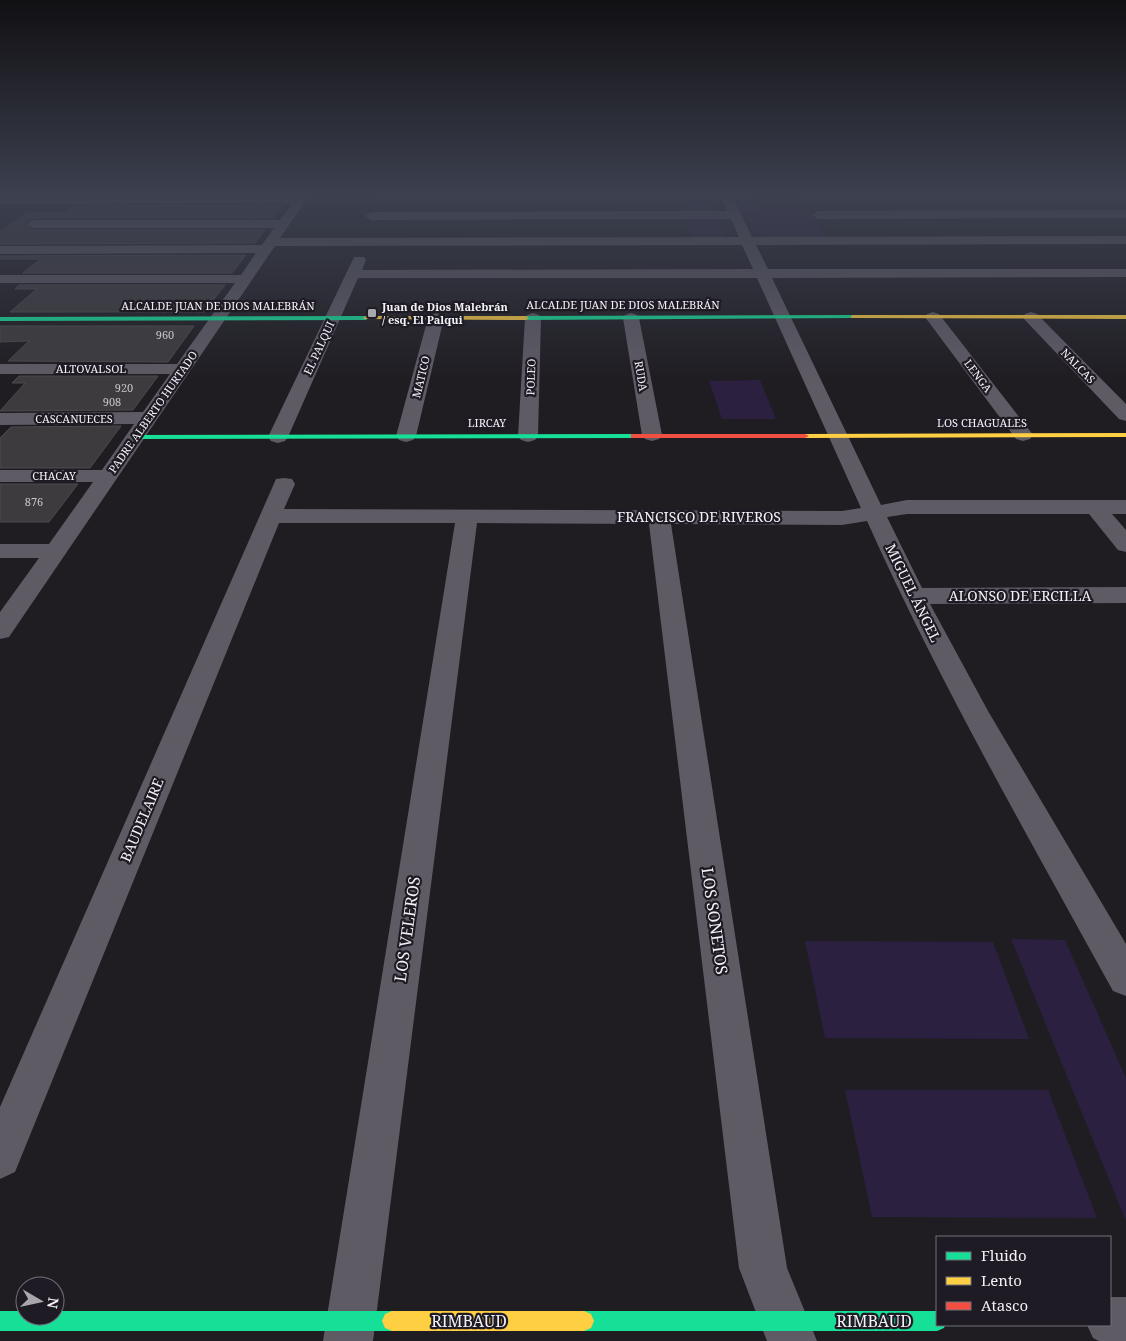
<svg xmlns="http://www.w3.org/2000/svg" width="1126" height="1341" viewBox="0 0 1126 1341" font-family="'Noto Serif',serif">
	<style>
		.green { fill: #2b203f }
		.building { fill: #3d3b3d; stroke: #4c4a4c }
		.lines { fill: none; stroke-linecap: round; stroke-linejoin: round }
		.street { fill: #5f5b65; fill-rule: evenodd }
		.fast { fill: #16e098; fill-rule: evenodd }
		.slow { fill: #ffcf43; fill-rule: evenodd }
		.jam { fill: #f24e42; fill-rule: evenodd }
		.poi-dot { fill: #a9a7ad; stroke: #1e1b24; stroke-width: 2 }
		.labels { text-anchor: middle; stroke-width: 4.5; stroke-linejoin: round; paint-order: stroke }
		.far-street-label { font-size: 11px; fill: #f3f1f8; stroke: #1e1b24 }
		.far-poi-label { font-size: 11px; font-weight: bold; fill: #f3f1f8; stroke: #1e1b24; text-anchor: start }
		.number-label { font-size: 11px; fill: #c6c4c9 }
		.street-label { font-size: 14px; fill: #f3f1f8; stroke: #1e1b24 }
		.near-street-label { font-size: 16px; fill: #f3f1f8; stroke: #1e1b24 }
	</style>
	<rect width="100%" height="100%" fill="#1f1d22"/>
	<path class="green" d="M0 193H99L86 197H0Z
		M677 193H708L726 237 691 238Z
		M734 193H750L760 212H811L827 237H754Z
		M760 380 776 419H722L709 381Z
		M1011 939 1065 940 1126 1078V1221Z
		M805 941 993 942 1029 1039 825 1038Z
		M845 1090H1048L1097 1218 872 1217Z"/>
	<path class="building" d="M283 205 273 218H33L25 223 33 230H265L255 243 0 244V232L27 213H64L74 206Z
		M246 255 232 273H23L41 259H0V256Z
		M19 285H225L204 312H10L37 289H15Z
		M0 326H194L168 362 8 361 29 341 0 342Z
		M19 376H158L133 410 0 411 25 383H12Z
		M121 426 90 468H0V438L11 427Z
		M0 484H78L49 522H0Z"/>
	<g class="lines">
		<path class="street" d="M299 193H311L280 238 739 237 731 219 371 220 365 216 371 212 727 211 721 198 381 199 377 198 376 193H731L752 237 1126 236V244L756 245 768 269H1126V277L772 278 881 505 907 500H1126V514H1112L1126 530V552L1118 550 1089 514H907L887 517 922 588 1126 587V603L930 604 988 711 1126 944V996L1113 991C1028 836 939 682 867 521L842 525 671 524 787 1268 817 1341H767L739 1268 649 524 477 523 373 1341H323L455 523H279L15 1172 0 1179V1107L276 479 284 478 292 479 295 484 284 509 842 511 861 508 757 278H358L288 437 285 441 278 443 271 441 268 437 354 257H364L366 260 362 270 753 269 742 245 275 246 9 637 0 639V612L39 558H0V544H49L93 482H0V470H102L134 424 0 425V413L143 412 170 374H0V364H177L235 283H0V275H241L256 253 0 254V246L262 245 274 228H33L27 224 33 220H280L292 203 0 204V196L297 195Z
			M799 193H1126V198L804 199 800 198Z
			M1126 210V218L818 219 812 215 818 211Z
			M933 312 939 314 1030 431 1033 435 1030 439 1023 441 1016 439 925 317 927 314Z
			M1031 312 1037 314 1126 404V421L1119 419 1025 320 1023 317 1025 314Z
			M436 313 442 315 444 318 416 436 413 440 406 442 399 440 396 436 428 318 430 315Z
			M533 313 539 315 541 318 538 436 535 440 528 442 521 440 518 436 525 318 527 315Z
			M631 313 637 315 639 318 662 435 659 439 652 441 645 439 642 435 623 318 625 315Z
			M1110 1297H1126V1341H1099L1093 1338 1087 1325H1110Z"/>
		<path class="fast" d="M853 315 855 316V318L526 320 523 318 526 316Z
			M0 317 366 316 369 318 366 320 0 321Z
			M634 434H637V438L135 439 131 437 135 435Z
			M0 1311H25V1316H55V1311H392L399 1314 402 1321 399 1328 392 1331H0Z
			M584 1311H937V1325H945L944 1328 937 1331H584L577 1328 574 1321 577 1314Z"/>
		<path class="slow" d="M853 315H1126V319L851 318V316Z
			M366 316H526L529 318 526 320 364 319 363 318Z
			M1126 433V437L805 438 801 436 805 434Z
			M392 1311H584L591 1314 594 1321 591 1328 584 1331H392L385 1328 382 1321 385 1314Z"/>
		<path class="jam" d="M631 434H805L809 436 805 438H631Z"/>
	</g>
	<linearGradient id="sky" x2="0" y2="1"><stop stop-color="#111013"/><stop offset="0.51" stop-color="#3c404f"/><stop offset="1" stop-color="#3c404f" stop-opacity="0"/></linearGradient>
	<rect width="1126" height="381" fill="url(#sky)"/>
	<rect class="poi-dot" x="367" y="308" width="10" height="10" rx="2.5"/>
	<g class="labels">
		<g class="far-street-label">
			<text x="623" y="309">ALCALDE JUAN DE DIOS MALEBRÁN</text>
			<text x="218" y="310">ALCALDE JUAN DE DIOS MALEBRÁN</text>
			<text transform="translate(319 348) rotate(-65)" y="4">EL PALQUI</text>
			<text transform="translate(1078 366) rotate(46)" y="4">NALCAS</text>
			<text x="91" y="373">ALTOVALSOL</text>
			<text transform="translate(641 376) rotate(80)" y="4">RUDA</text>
			<text transform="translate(978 376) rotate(53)" y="4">LENGA</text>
			<text transform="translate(421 377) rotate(-76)" y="4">MATICO</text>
			<text transform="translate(531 377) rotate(-88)" y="4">POLEO</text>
			<text transform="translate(153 412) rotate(-55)" y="4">PADRE ALBERTO HURTADO</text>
			<text x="74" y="423">CASCANUECES</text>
			<text x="487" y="427">LIRCAY</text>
			<text x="982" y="427">LOS CHAGUALES</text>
			<text x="54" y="480">CHACAY</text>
		</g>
		<g class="far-poi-label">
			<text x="382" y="311">Juan de Dios Malebrán<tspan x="382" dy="13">/ esq. El Palqui</tspan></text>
		</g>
		<g class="number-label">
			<text x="165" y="339">960</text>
			<text x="124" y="392">920</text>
			<text x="112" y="406">908</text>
			<text x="34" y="506">876</text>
		</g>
		<g class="street-label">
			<text x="699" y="522">FRANCISCO DE RIVEROS</text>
			<text transform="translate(913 593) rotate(64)" y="5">MIGUEL ÁNGEL</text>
			<text x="1020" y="601">ALONSO DE ERCILLA</text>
			<text transform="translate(142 820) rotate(-67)" y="5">BAUDELAIRE</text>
		</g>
		<g class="near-street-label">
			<text transform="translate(715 921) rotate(82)" y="6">LOS SONETOS</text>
			<text transform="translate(407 929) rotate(-82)" y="6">LOS VELEROS</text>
			<text x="469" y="1327">RIMBAUD</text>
			<text x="874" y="1327">RIMBAUD</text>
		</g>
	</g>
	<rect x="936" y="1236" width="175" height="90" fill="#1e1b24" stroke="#737179"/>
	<rect x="946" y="1252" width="25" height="8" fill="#16e098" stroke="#737179"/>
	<text x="981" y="1261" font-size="15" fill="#f3f1f8">Fluido</text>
	<rect x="946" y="1277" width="25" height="8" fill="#ffcf43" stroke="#737179"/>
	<text x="981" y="1286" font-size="15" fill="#f3f1f8">Lento</text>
	<rect x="946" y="1302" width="25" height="8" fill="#f24e42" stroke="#737179"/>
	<text x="981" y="1311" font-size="15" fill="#f3f1f8">Atasco</text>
	<g transform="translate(40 1301) rotate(99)"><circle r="24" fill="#1e1b24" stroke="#737179"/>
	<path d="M0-4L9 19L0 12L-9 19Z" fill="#a9a7ad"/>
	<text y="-8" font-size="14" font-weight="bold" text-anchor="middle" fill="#f3f1f8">N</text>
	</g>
</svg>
